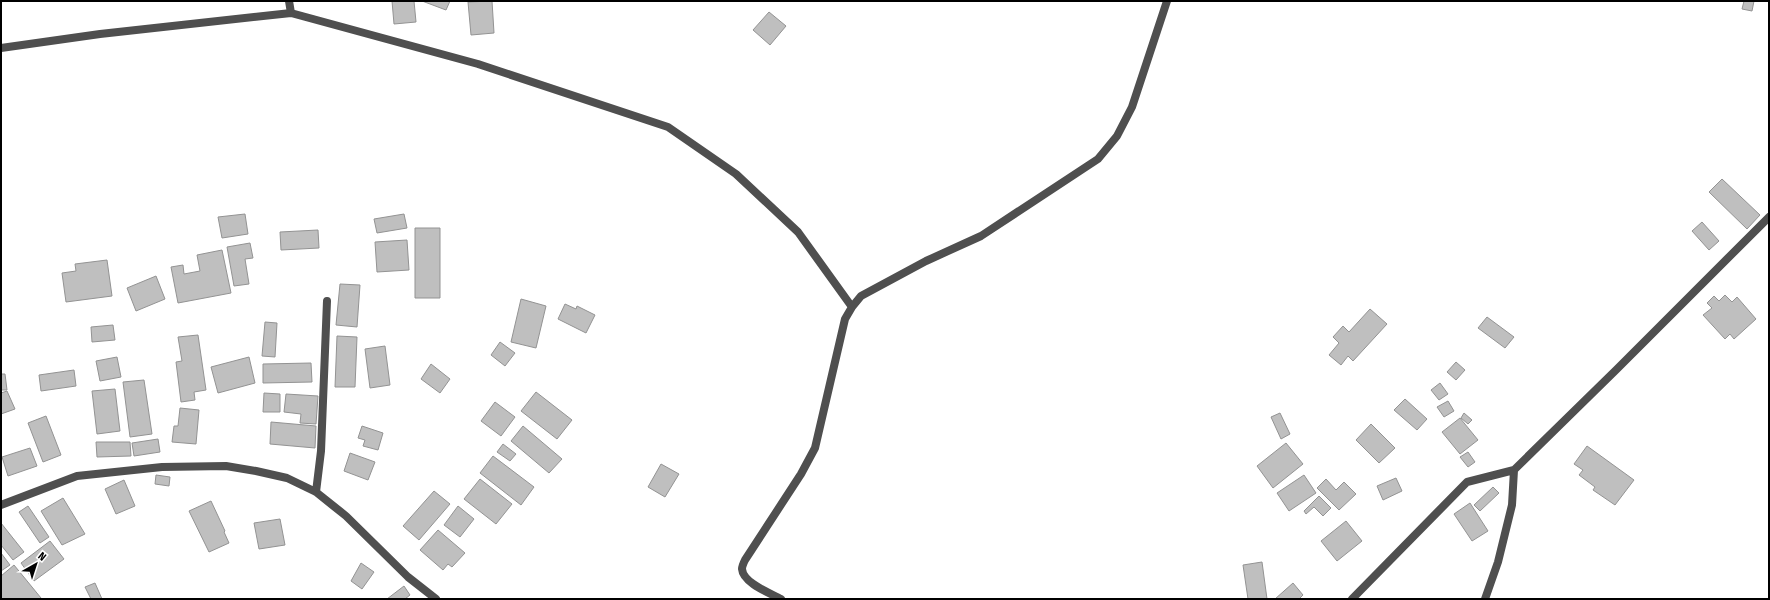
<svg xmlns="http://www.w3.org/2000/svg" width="1770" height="600" viewBox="0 0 1770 600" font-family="'Fira Sans Condensed',sans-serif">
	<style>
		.building { fill: #bfbfbf; stroke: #939393 }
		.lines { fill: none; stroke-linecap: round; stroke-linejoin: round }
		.minor { stroke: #4f4f4f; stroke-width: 8 }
	</style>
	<rect width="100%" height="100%" fill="#fff"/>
	<path class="building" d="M392 1H414L416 22 394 24Z
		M422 1H450L446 10Z
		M492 1 494 33 471 35 468 2Z
		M1744 1H1754L1752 11 1742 9Z
		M769 12 786 26 770 45 753 30Z
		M1722 179 1760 215 1747 229 1709 192Z
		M245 214 248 234 222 238 218 217Z
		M404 214 407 228 377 233 374 219Z
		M1702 222 1719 241 1709 250 1692 231Z
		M415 228H440V298H415Z
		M318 230 319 248 281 250 280 232Z
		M407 240 409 270 377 272 375 242Z
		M250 243 253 258 245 259 249 284 234 286 227 247Z
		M222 250 231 293 178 303 171 267 183 265 184 274 200 271 197 255Z
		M107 260 112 296 66 302 62 273 76 271 75 264Z
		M156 276 165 299 136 311 127 288Z
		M340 284 360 285 357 327 336 325Z
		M1725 295 1732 302 1737 297 1756 319 1734 339 1730 334 1725 339 1703 315 1712 308 1707 303 1714 296 1719 301Z
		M521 299 546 306 536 348 511 342Z
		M565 304 576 309 577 306 595 315 586 333 558 319Z
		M1370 309 1387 324 1353 361 1348 356 1341 365 1329 355 1339 343 1333 337 1343 326 1349 332Z
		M1487 317 1514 337 1505 348 1478 328Z
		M265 322 277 323 275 357 262 356Z
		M113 325 115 340 92 342 91 327Z
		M198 335 206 390 194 392 195 400 181 402 176 362 182 361 178 337Z
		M337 336 357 337 355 387H335Z
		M500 342 515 353 505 366 491 355Z
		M385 346 390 385 370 388 365 349Z
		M117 357 121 377 100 381 96 361Z
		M249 357 255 383 218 393 211 367Z
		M1456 362 1465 370 1456 380 1447 372Z
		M311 363 312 382 263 383V364Z
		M431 364 450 379 440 393 421 379Z
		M74 370 76 386 41 391 39 375Z
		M1 374H5L7 390H1Z
		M144 380 152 434 130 437 123 382Z
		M1440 383 1448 394 1439 400 1431 390Z
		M115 389 120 431 97 434 92 391Z
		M7 391 15 409 1 414V393Z
		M536 392 572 420 557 439 521 411Z
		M264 393 280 394V412H263Z
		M286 394 318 396 316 424 300 423 301 414 284 412Z
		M1405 399 1427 419 1417 430 1394 410Z
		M1448 401 1454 411 1444 417 1437 407Z
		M495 402 515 417 501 436 481 421Z
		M180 408 199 410 196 444 172 442 174 426H178Z
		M1280 413 1290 434 1281 439 1271 417Z
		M1464 413 1472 420 1468 424 1461 418Z
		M46 416 61 455 43 462 28 423Z
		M1460 418 1478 440 1460 454 1442 432Z
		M271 422 316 426 315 448 270 444Z
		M1371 424 1395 448 1379 463 1356 440Z
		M362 426 383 433 378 450 363 446 365 440 358 438Z
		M523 426 562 459 549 473 511 441Z
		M158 439 160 452 134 456 132 443Z
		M96 442H130L131 456 97 457Z
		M1286 443 1303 464 1273 488 1257 466Z
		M503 444 516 454 510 461 497 452Z
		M1587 446 1634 480 1615 505 1593 490 1595 487 1579 475 1583 470 1574 464Z
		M30 448 37 466 8 476 2 457Z
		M1468 452 1475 462 1468 467 1460 457Z
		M350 453 375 462 368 480 344 471Z
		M493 456 534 487 521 505 480 473Z
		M661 464 679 474 665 497 648 487Z
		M156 475 170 477 169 486 155 484Z
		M1304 475 1316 493 1289 511 1277 493Z
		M1396 478 1402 491 1383 500 1377 486Z
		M480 479 512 504 496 524 464 499Z
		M1326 479 1336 490 1344 482 1356 494 1339 510 1317 488Z
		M124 480 135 506 116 514 105 489Z
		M1493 487 1499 493 1480 511 1474 505Z
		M434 491 450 504 419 540 403 526Z
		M1319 496 1331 508 1323 516 1314 507 1306 514 1304 511Z
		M63 498 85 534 62 545 41 511Z
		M211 501 225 531 224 532 229 543 209 552 189 511Z
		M1470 503 1488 531 1472 541 1454 514Z
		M28 506 49 537 40 543 19 512Z
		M458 506 474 519 460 537 444 525Z
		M280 519 285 545 259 549 254 523Z
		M1346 521 1362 541 1337 561 1321 541Z
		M1 523 24 552 13 560 1 545Z
		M438 530 465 553 452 567 448 564 443 570 420 550Z
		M50 541 64 559 34 581 21 563Z
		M1 553 10 565 1 571Z
		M1262 562 1267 599H1248L1243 565Z
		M361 563 374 572 362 589 351 581Z
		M14 565 41 598 39 599H1V576Z
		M95 583 102 599H91L85 587Z
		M1293 583 1303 595 1299 599H1275Z
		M404 586 410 595 405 599H387Z"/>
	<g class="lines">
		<path class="minor" d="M289 1 291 13 478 64 668 127 736 174 798 232 852 307
			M1 48 100 34 291 13
			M316 492 321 451 327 301
			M1 505 77 476 162 467 226 466 256 471 287 478 316 492 346 516 408 577 436 599
			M781 599C770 593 743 583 742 569 742 566 744 562 745 560L801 474 815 448 845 319 852 307 861 296 926 261 981 236 1098 159 1117 136 1132 107 1167 1
			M1352 599 1467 482 1514 470 1616 370 1769 217
			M1485 599 1498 562 1512 505 1514 470"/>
	</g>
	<rect width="1770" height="600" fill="none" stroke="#000000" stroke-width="4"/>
	<g transform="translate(36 564) rotate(39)" stroke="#ffffff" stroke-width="3" paint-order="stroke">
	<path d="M0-3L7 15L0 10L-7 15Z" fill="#000000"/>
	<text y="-6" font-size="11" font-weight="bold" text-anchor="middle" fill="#000000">N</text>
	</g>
</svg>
